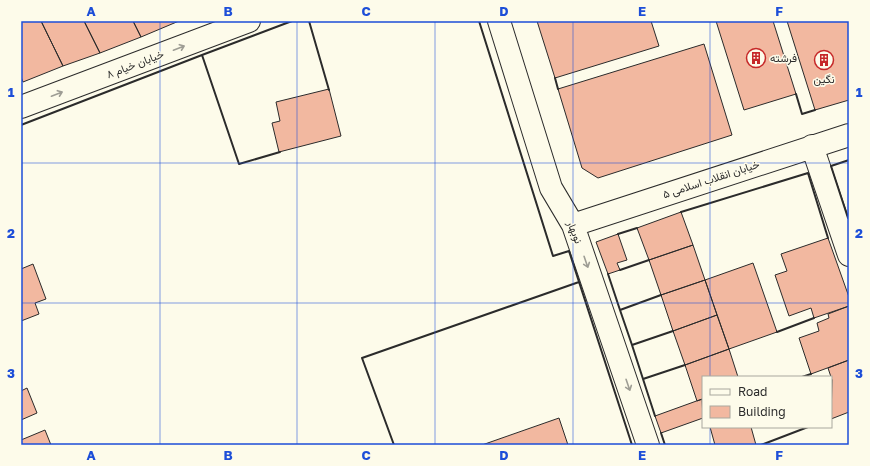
<svg xmlns="http://www.w3.org/2000/svg" width="870" height="466" viewBox="0 0 870 466" font-family="'Golos Text',Vazirmatn,sans-serif">
	<style>
		.building { fill: #f2b8a0; stroke: #2b2b2b }
		.lines { fill: none; stroke-linecap: round; stroke-linejoin: round }
		.minor-casing { stroke: #2b2b2b; stroke-width: 24 }
		.minor { stroke: #fdfbea; stroke-width: 22 }
		.wall { stroke: #2b2b2b; stroke-width: 2 }
		.oneway { stroke: #9e9d94 }
		.grid { fill: none; stroke: #1d4ed8; stroke-width: 1; stroke-opacity: 0.55 }
		.labels { text-anchor: middle; stroke-width: 3; stroke-linejoin: round; paint-order: stroke }
		.poi-label { font-size: 11px; fill: #2b2b2b; stroke: #fdfbea; text-anchor: start }
		.street-label { font-size: 11px; fill: #2b2b2b; stroke: #fdfbea }
		.neatline { fill: none; stroke: #1d4ed8; stroke-width: 1.5 }
		.grid-label { font-size: 13px; text-anchor: middle; font-weight: bold; fill: #1d4ed8 }
	</style>
	<rect width="100%" height="100%" fill="#fdfbea"/>
	<path class="building" d="M21 21H41L63 66 23 82 21 77Z
		M41 21H84L100 53 63 66Z
		M84 21H133L141 37 100 53Z
		M133 21H179L141 37Z
		M537 21H651L659 46 555 78Z
		M716 21H773L796 94 744 110Z
		M787 21H849V100L815 110Z
		M704 44 732 135 598 178 582 168 558 89Z
		M329 89 341 136 279 152 272 123 280 121 276 102Z
		M681 212 693 245 649 260 637 228Z
		M618 234 627 260 617 263 620 270 608 274 596 242Z
		M828 238 849 297V306L814 318 811 308 789 316 775 275 787 271 781 254Z
		M693 245 705 280 661 295 649 260Z
		M753 263 777 332 729 349 705 280Z
		M33 264 46 299 35 303 39 314 21 321V269Z
		M705 280 717 315 673 331 661 295Z
		M849 306V360L811 374 799 338 819 331 817 323 829 318 828 314Z
		M717 315 729 349 685 365 673 331Z
		M729 349 738 377H703V399L697 401 685 365Z
		M849 360V412L831 419 832 380 828 368Z
		M27 388 37 413 21 420V391Z
		M702 399 703 418 661 433 655 416Z
		M559 418 568 445H482Z
		M710 427H751L756 445H715Z
		M45 430 51 445H21V440Z"/>
	<g class="lines">
		<g class="minor-casing">
			<path id="minor" d="M499 21 551 188 573 225 648 445
				M21 107 249 21
				M812 146 849 255
				M573 225 849 135"/>
		</g>
		<use href="#minor" class="minor"/>
		<path class="wall" d="M309 21 329 90
			M479 21 553 256 569 251 632 445
			M202 55 292 21
			M555 78 558 89
			M796 94 802 114 815 110
			M21 125 202 55 239 164 280 152
			M681 212 808 173 828 238
			M848 218 831 166 849 160
			M618 234 637 228
			M620 270 649 260
			M608 274 620 310 661 295
			M620 310 632 345 673 331
			M777 332 814 318
			M632 345 643 379 685 365
			M802 377 811 374
			M643 379 655 416
			M661 433 665 445
			M394 445 362 358 579 282
			M761 445 808 427"/>
	</g>
	<defs><path id="oneway-shaft" d="M-6 0H5M1.5-3L5.5 0L1.5 3" fill="none" stroke-width="1.6" stroke-linecap="round" stroke-linejoin="round"/></defs>
	<g class="oneway">
		<use href="#oneway-shaft" transform="translate(179 48) rotate(-21)"/>
		<use href="#oneway-shaft" transform="translate(57 94) rotate(-21)"/>
		<use href="#oneway-shaft" transform="translate(586 262) rotate(71)"/>
		<use href="#oneway-shaft" transform="translate(628 385) rotate(71)"/>
	</g>
	<path class="grid" d="M160 21V445M297 21V445M435 21V445M573 21V445M710 21V377M21 163H849M21 303H849M710 427V445"/>
	<defs>
		<g id="building-ring" transform="scale(1)"><circle r="9.5" fill="#fdfbea" stroke="#c62828" stroke-width="1.5"/><path d="M-4-6H4V6H1V3H-1V6H-4ZM-2.5-4.3h1.7v1.8h-1.7ZM.8-4.3h1.7v1.8H.8ZM-2.5-1h1.7V.8h-1.7ZM.8-1h1.7V.8H.8Z" fill="#c62828"/></g>
	</defs>
	<g fill-rule="evenodd">
		<use href="#building-ring" x="756" y="58"/>
		<use href="#building-ring" x="824" y="60"/>
	</g>
	<g class="labels">
		<g class="poi-label">
			<text x="770" y="62">فرشته</text>
			<text x="824" y="83" text-anchor="middle">نگین</text>
		</g>
		<g class="street-label">
			<text transform="translate(135 64) rotate(-21)" y="4">خیابان خیام ۸</text>
			<text transform="translate(711 179) rotate(-18)" y="4">خیابان انقلاب اسلامی ۵</text>
			<text transform="translate(575 232) rotate(68)" y="4">نوبهار</text>
		</g>
	</g>
	<rect width="870" height="466" fill="none" stroke="#fdfbea" stroke-width="44"/>
	<rect x="702" y="376" width="130" height="52" fill="#fdfbea" stroke="#a9a89e"/>
	<rect x="710" y="389" width="20" height="6" fill="#fdfbea" stroke="#a9a89e"/>
	<text x="738" y="396" font-size="12" fill="#2b2b2b">Road</text>
	<rect x="710" y="406" width="20" height="12" fill="#f2b8a0" stroke="#a9a89e"/>
	<text x="738" y="416" font-size="12" fill="#2b2b2b">Building</text>
	<rect x="22" y="22" width="826" height="422" class="neatline"/>
	<g class="grid-label">
		<text x="91" y="16">A</text>
		<text x="228" y="16">B</text>
		<text x="366" y="16">C</text>
		<text x="504" y="16">D</text>
		<text x="642" y="16">E</text>
		<text x="779" y="16">F</text>
		<text x="11" y="97">1</text>
		<text x="859" y="97">1</text>
		<text x="11" y="238">2</text>
		<text x="859" y="238">2</text>
		<text x="11" y="378">3</text>
		<text x="859" y="378">3</text>
		<text x="91" y="460">A</text>
		<text x="228" y="460">B</text>
		<text x="366" y="460">C</text>
		<text x="504" y="460">D</text>
		<text x="642" y="460">E</text>
		<text x="779" y="460">F</text>
	</g>
</svg>
